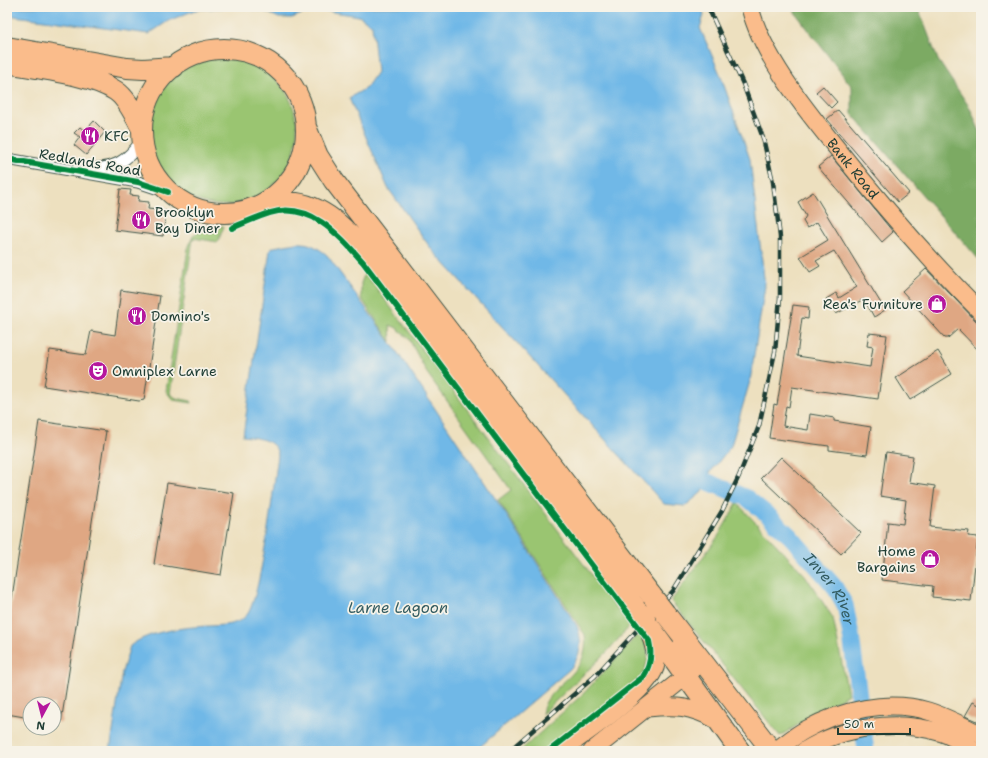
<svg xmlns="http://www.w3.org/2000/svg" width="988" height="758" viewBox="0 0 988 758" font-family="'Shantell Sans',sans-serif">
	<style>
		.green { fill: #9ac571; stroke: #5c8152 }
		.forest { fill: #7baa63; stroke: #4d744c }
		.water { fill: #6fb8e7; stroke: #477a8e }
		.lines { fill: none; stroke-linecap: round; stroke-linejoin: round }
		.river { stroke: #6fb8e7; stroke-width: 17 }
		.building { fill: #dfa783 }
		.street-casing { stroke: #3e5549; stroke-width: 13 }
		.primary-casing { stroke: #3e5549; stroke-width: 19 }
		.highway-casing { stroke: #3e5549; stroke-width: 22 }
		.street { stroke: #fff; stroke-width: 11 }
		.primary { stroke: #fabc8b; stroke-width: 17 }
		.highway { stroke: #fabc8b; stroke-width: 20 }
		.rail-casing { stroke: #1f3d34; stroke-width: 4.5 }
		.rail { stroke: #f7f3e8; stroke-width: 3; stroke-dasharray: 9; stroke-linecap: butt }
		.highway-bridge-casing { stroke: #3e5549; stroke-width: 22; stroke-linecap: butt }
		.highway-bridge { stroke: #fabc8b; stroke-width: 20 }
		.cycleway-casing { stroke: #f7f3e8; stroke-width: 8 }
		.cycleway { stroke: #00873e; stroke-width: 6 }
		.labels { text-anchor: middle; stroke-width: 3.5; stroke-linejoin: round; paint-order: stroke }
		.poi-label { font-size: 14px; fill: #1f3d34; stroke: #f7f3e8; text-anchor: start }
		.street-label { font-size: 14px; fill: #1f3d34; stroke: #f7f3e8 }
		.water-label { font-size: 15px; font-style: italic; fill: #335c61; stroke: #f7f3e8 }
	</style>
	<rect width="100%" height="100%" fill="#f7f3e8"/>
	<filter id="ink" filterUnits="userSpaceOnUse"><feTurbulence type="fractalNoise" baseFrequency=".025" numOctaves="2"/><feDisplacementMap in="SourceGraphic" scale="8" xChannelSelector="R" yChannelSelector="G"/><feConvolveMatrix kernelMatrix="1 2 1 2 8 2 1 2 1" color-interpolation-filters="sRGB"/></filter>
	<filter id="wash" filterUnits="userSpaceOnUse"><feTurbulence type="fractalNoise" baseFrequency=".012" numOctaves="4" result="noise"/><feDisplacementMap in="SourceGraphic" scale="16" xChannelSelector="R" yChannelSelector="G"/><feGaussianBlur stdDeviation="0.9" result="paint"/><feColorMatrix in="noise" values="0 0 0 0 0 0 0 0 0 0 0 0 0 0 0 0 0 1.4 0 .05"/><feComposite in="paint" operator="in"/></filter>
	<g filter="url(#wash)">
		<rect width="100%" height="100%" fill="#ede0bf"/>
		<path class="green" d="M149 131a74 74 0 1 1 148 0a74 74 0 1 1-148 0Z
			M211 226H224L218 242 193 238 170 394 176 398 191 401 192 403 173 400 166 391 188 249 193 235Z
			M365 273 630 626 605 654 542 714C546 682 591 678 585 635L498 500 511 490 427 373 409 339 397 328 390 325 391 342 361 298V283Z
			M737 503 805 575 833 618 848 694 780 736 671 601 719 535Z
			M639 633C652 645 649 665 640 678L547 751H520L585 692Z"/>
		<path class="forest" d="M791 7H918L938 60 970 108 981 134V262L852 114V87Z"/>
		<path class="water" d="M7 7H701L704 15 700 28 720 74 750 159 765 286 750 381 731 446 709 474 701 493 685 506 664 504 432 250 388 188 349 98 366 88 377 72 372 25 359 16 314 9 292 18H279L266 12 235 7 195 10 168 21 149 34 7 15Z
			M296 243C309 242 317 247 327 255L389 340 507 516 577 626C583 643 581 655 570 669L475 751H110L122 672 130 646C148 631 185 627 209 626 222 625 236 626 246 616 261 601 274 483 278 455 276 439 256 438 243 436L270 250 274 247Z"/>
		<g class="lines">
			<path class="river" id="s1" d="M706 481 747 498 769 516 790 536 834 586 845 605 851 635 866 751"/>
		</g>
		<g id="blocks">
			<path class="building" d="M823 86 837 102 831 108 816 92Z
				M838 110 909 193 898 202 827 119Z
				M94 121 105 132 86 155 74 145 80 137 74 133 80 127 85 131Z
				M831 156 893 232 882 242 818 167Z
				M120 189 131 190 130 195 139 196 138 201 149 202 148 209 166 211 163 236 115 230Z
				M813 192 885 310 874 317 864 299 836 314 826 299 836 293 839 298 857 287 834 251 816 261 820 266 810 272 800 257 828 240 817 222 807 228 803 221 806 216 798 202Z
				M926 269 981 326V353L958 329 948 338H945L902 291Z
				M121 290 160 296 144 400 139 401 44 386 50 350 86 355 91 331 115 335Z
				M793 305 809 307 808 319 802 318 797 356 870 367 873 347 867 346 869 333 887 335 878 399 792 387 789 407 786 406 783 426 808 430 810 414 834 418V421L871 427 867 455 829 450V446L769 438 774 404 777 405Z
				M938 351 952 374 910 400 896 378Z
				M39 421 106 431 61 723 54 721V704H30V718L7 714V630Z
				M886 452 913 456 909 482 935 486 930 527 969 531 968 536 978 537 971 601 932 597 933 586 882 580 888 522 903 524 906 500 880 496Z
				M781 457 861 533 841 554 761 478Z
				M167 483 234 493 221 575 154 564Z
				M973 702 981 706V723L965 716Z"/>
		</g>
	</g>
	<g filter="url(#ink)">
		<use href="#blocks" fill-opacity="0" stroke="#3e5549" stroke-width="1"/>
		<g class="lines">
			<g class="street-casing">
				<path id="street" d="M7 159 138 182 168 192
					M86 169C114 169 126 163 142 140"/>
			</g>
			<g class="primary-casing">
				<g id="primary">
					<path id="s2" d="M750 7C761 54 805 109 835 146 881 204 929 260 981 312"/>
					<path d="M647 708C678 705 689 706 717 720"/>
					<path d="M561 751C582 735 653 689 656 664 657 652 651 639 648 628"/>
					<path d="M592 751 691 672C697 663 687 654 681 646"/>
					<path d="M775 751C785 744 794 736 805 730 841 710 888 699 928 711 947 717 964 726 981 735"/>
					<path d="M804 751C843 726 898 719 942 733 954 737 965 745 975 751"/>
				</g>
			</g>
			<g class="highway-casing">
				<path id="highway" d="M7 47 127 68 143 69 174 67
					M142 131a82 82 0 1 1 164 0a82 82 0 1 1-164 0Z
					M7 63C38 69 91 74 116 91 128 99 135 117 142 129
					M306 127 318 156 334 181 652 596
					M262 205C274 203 285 202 296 203 332 208 358 243 380 269L639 612
					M665 613 772 751
					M646 621 740 751"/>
			</g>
			<use href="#street" class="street"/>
			<use href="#primary" class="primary"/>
			<use href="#highway" class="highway"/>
			<g class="rail-casing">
				<path id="rail" d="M509 751 595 676 673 591 722 511 739 476 759 426 775 352 780 298V237L773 182 763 138 743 84 708 7"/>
			</g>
			<use href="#rail" class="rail"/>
			<g class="highway-bridge-casing">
				<path id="highway-bridge" d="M652 596 665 613
					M639 612 646 621"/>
			</g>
			<use href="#highway-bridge" class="highway-bridge"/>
			<g class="cycleway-casing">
				<path id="cycleway" d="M7 159 138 182 168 192
					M232 228C244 223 257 217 270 213 310 201 339 235 363 262L649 641C652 654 651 665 643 677L549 751"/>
			</g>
			<use href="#cycleway" class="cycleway"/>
		</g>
	</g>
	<defs>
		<g id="restaurant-disc" transform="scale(1)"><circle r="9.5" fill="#b5179e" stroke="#f7f3e8"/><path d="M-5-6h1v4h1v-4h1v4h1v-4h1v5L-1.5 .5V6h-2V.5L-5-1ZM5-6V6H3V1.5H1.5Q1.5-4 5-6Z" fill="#fff"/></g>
		<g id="shop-disc" transform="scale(1)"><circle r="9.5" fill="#b5179e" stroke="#f7f3e8"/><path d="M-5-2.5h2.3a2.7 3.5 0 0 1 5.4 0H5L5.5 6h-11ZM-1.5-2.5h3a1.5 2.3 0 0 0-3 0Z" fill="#fff"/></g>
		<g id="theatre-disc" transform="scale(1)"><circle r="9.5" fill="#b5179e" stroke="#f7f3e8"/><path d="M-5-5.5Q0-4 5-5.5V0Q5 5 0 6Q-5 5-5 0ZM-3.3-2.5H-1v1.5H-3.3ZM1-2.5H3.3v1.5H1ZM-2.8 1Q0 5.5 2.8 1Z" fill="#fff"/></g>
	</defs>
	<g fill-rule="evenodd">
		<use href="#restaurant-disc" x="90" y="136"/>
		<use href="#restaurant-disc" x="141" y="220"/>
		<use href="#shop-disc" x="937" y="304"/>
		<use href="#restaurant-disc" x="137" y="316"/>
		<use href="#theatre-disc" x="98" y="371"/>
		<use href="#shop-disc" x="930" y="559"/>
	</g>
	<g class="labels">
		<g class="poi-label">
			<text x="104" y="141">KFC</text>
			<text x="155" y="217">Brooklyn<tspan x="155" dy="16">Bay Diner</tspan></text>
			<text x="923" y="309" text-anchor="end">Rea's Furniture</text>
			<text x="151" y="321">Domino's</text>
			<text x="112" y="376">Omniplex Larne</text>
			<text x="916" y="556" text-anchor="end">Home<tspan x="916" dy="16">Bargains</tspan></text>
		</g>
		<g class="street-label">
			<text transform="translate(90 162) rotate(10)" y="5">Redlands Road</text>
			<text dy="5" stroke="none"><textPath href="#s2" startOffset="193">Bank Road</textPath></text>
		</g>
		<g class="water-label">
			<text dy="5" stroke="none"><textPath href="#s1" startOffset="169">Inver River</textPath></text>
			<text x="398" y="613">Larne Lagoon</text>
		</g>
	</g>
	<rect width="988" height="758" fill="none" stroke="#f7f3e8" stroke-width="24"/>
	<g transform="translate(42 716) rotate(187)"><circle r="19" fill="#f7f3e8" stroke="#a1aaa0"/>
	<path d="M0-3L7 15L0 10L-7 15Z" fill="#b5179e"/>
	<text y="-6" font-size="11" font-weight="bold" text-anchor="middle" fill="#1f3d34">N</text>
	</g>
	<path d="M838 728v6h72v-6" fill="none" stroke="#1f3d34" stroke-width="2"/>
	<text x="844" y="728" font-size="12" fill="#1f3d34" stroke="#f7f3e8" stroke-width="3" paint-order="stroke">50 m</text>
</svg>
